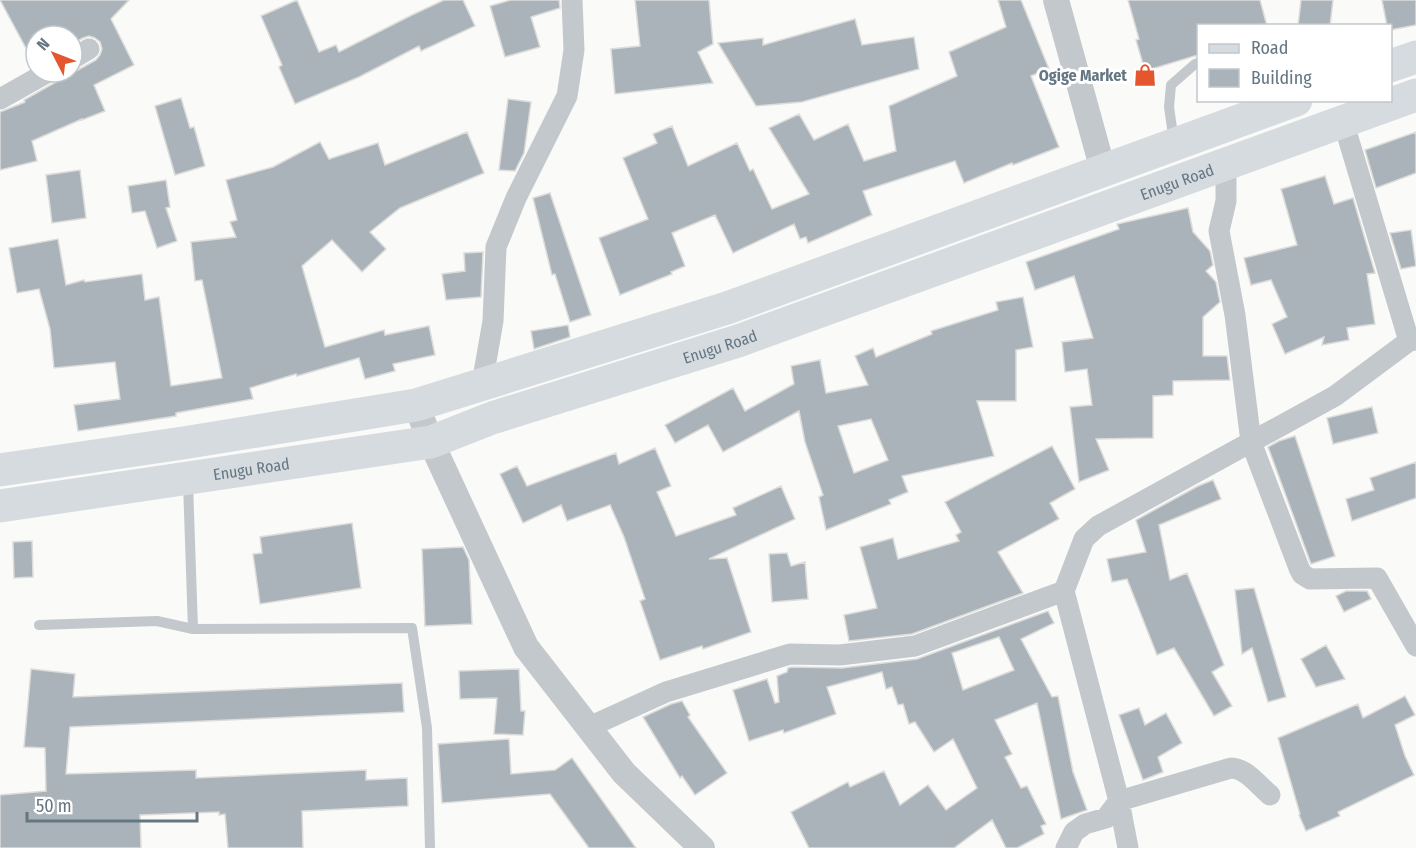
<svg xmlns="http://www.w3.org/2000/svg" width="1416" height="848" viewBox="0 0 1416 848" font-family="'Fira Sans Condensed',sans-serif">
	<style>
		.building { fill: #aab3b9; stroke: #dcdcda; stroke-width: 1.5; fill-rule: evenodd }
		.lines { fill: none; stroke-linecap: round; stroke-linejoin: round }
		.service { stroke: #c3c8cc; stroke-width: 10 }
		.minor { stroke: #c3c8cc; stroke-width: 21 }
		.tertiary { stroke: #c3c8cc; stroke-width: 26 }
		.primary { stroke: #d6dbdf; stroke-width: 33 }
		.labels { text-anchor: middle; stroke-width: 6; stroke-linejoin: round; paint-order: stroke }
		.poi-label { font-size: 16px; font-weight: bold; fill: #657683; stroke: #fff; text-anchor: end }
		.street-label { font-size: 16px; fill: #657683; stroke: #fff }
	</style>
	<rect width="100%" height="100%" fill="#fafaf8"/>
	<path class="building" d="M0 0H129L111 19 134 65 94 85 105 111 82 120V119L32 141 37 161 0 170V112L25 102 24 100 56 82 72 75V72L78 70 96 60 100 55 102 49 100 42 95 38 89 36 83 38 72 44V36H36L35 65Z
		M297 0 319 52 336 45 339 52 412 15 444 0H463L475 26 421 51 419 46 359 77 295 104 279 67 282 65 261 16Z
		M511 0H559L560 8 531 17 540 47 505 57 490 6Z
		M635 0H709L713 44 698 52 713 83 615 94 611 49 640 46Z
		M998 0H1021L1049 69 1031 76 1059 147 1013 165 1012 163 964 183 955 161 863 191 872 215 808 243 806 237 800 239 794 224 733 253 715 215 672 233 685 266 671 272 672 274 620 295 599 238 648 219 623 158 657 143 653 134 672 126 688 166 737 143 750 171 753 169 772 209 809 194 769 128 799 114 814 140 848 124 864 161 896 151 889 106 957 76 949 52 1006 27Z
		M1128 0H1260L1267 26H1198V55L1145 71 1136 40 1139 39Z
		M1301 0H1333L1330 26H1298Z
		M1382 0H1416V25L1390 30V26H1387Z
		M855 19 862 45 914 37 919 69 802 102 756 106 718 43 763 38V45Z
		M181 98 190 128 194 127 205 166 175 175 155 106Z
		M508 99 531 102 524 153 515 171 499 170Z
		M467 132 484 173 400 208 370 232 386 249 362 272 332 240 302 266 325 347 384 330 385 335 429 326 435 355 393 364 395 371 365 379 359 358 297 376 296 374 250 388 253 399 176 413V416L78 431 74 405 120 399 115 362 54 368 50 329 39 289 17 293 9 248 58 239 66 285 84 280 85 282 142 274 145 300 159 297 171 386 222 378 202 280 195 281 191 242 236 237 230 222 237 220 226 180 273 167 320 142 329 159 378 143 385 165Z
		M1416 132V173L1376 188 1365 150Z
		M80 170 86 218 52 223 46 175Z
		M1325 176 1334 204 1353 198 1375 273 1367 274 1375 324 1347 328 1349 340 1322 345 1324 337 1285 354 1272 324 1287 317 1271 280 1251 285 1244 258 1297 245 1281 189Z
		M166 180 170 207 166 208 177 241 157 248 145 211 132 213 128 186Z
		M550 193 591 315 570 322 555 274 552 275 533 198Z
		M1188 208 1193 232 1210 251 1213 265 1206 271 1216 282 1220 302 1203 317V356H1227L1230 380 1173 381V395L1153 396V438L1096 439 1109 470 1079 482 1070 407 1092 405 1087 369 1065 372 1062 342 1093 338 1074 276 1035 290 1026 262 1119 229 1117 224Z
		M1411 230 1416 266 1401 269 1390 233Z
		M483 252 481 297 446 300 442 274 465 271 464 253Z
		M1023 297 1033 347 1016 350V401H977L994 456 902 476 908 492 889 500 891 504 826 530 819 497 823 495 805 442 799 411 723 452 708 425 675 443 665 425 733 388 745 411 794 384 791 366 820 360 826 393 868 385 855 356 873 348 876 357 932 334 931 331 998 310 996 302ZM871 419 888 460 854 473 838 426Z
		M568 325 570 337 534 349 531 331Z
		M1372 407 1378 433 1333 444 1327 418Z
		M1295 436 1335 556 1311 564 1268 447 1279 441Z
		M1052 446 1075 489 1050 503 1059 519 998 552 1023 593 912 634 849 641 844 615 877 608 860 547 893 538 898 559 959 541 956 535 961 532 945 502Z
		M655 448 671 486 657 492 676 536 736 515 733 508 781 486 795 519 709 559 727 558 751 632 703 649 702 646 660 660 640 601 645 599 624 537 610 505 567 521 561 505 523 523 500 474 517 466 527 486 616 453 619 464Z
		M1416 462V498L1352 521 1346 499 1374 490 1370 478Z
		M1213 480 1221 499 1159 525 1170 580 1187 573 1224 665 1212 672 1232 706 1214 716 1174 648 1157 655 1127 579 1112 582 1107 559 1146 552 1136 520 1198 486Z
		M352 523 361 588 260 604 253 554 262 553 260 537Z
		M32 541 33 577 14 578 13 542Z
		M463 547 469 560 472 624 425 626 422 549Z
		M787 553 791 566 805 562 808 599 772 602 769 554Z
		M1254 588 1286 697 1268 702 1252 648 1242 654 1235 590Z
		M1346 591H1367L1371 599 1344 612 1336 596Z
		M1048 611 1054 623 1021 639 1052 697 1058 696 1073 772 1087 810 1061 819 1037 703 995 720 1012 754 1005 757 1021 788 1027 786 1046 824 1041 826 1044 834 1017 848H1006L992 820 954 848H809L791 812 848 782 850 787 884 771 900 805 928 785 946 810 977 788 953 739 934 752 915 722 909 724 903 704 898 705 892 687 886 689 882 672 827 687 836 714 784 733 783 730 749 741 733 690 767 679 775 703 779 702 777 676 787 672 788 668 792 667 842 668 917 659ZM999 637 1014 670 963 690 952 653Z
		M1326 645 1345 679 1316 687 1301 659Z
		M31 669 75 674 73 697 402 683 404 712 70 727 66 774 196 770V778L366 770V780L407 778 408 806 302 811 303 848H228L225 814 219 815V812L140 815 141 848H0V795L46 791 45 748 24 747Z
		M519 669 521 711H525L523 735 494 734 497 698 460 699 459 671Z
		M1405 696 1415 715 1395 725 1405 756 1414 775 1338 812 1340 816 1306 831 1299 815 1300 814 1278 738 1358 704 1363 718Z
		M682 701 690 715 688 717 727 773 695 795 682 776 680 778 643 717 671 704Z
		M1139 708 1145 725 1166 713 1182 743 1158 757 1163 772 1143 780 1119 715Z
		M509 739 511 774 555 770 572 758 636 848H589L550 794 442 803 438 744Z"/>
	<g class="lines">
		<path class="service" d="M1174 142 1169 107 1171 85 1195 64 1198 63
			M188 483 193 629
			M39 625 157 621 193 629 412 628 427 728 430 848"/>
		<path class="minor" d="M72 59 89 49
			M0 99 48 72
			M1343 121 1409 341
			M1226 164V201L1219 231 1235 315 1251 442 1299 568 1302 574 1310 579 1377 578 1416 646
			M482 384 493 321 496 247 516 198 567 96 574 50 572 0
			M589 727 666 692 790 654 840 655 915 646 1064 591
			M1066 848 1074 832 1085 824 1106 818 1119 801 1231 768C1246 768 1259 786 1270 795
			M1128 848 1119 801 1064 591 1084 539 1098 526 1335 396 1409 341 1416 340"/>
		<path class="tertiary" d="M1056 0 1103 170
			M416 405 431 442 526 647 624 773 702 848"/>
		<g class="primary">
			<path d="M1390 66 1416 57"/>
			<path d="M0 470 183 443 416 405 727 308 1296 100"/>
			<path id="s1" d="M0 506 431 442 492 418 738 341 1416 95"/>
		</g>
	</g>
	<defs>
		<g id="shop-bare" transform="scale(1.8)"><path d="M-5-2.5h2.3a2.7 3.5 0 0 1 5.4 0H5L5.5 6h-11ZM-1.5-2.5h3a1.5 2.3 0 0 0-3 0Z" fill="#e4572e" stroke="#fff" stroke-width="2.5" paint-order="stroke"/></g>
	</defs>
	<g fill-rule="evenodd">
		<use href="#shop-bare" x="1145" y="75"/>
	</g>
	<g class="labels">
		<g class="poi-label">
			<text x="1127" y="81">Ogige Market</text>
		</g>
		<g class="street-label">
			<text dy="6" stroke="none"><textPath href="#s1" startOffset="1226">Enugu Road</textPath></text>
			<text dy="6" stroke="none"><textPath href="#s1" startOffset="740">Enugu Road</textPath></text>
			<text dy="6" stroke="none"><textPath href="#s1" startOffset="254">Enugu Road</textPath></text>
		</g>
	</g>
	<rect x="1197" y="24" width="195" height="78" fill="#ffffff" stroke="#c1c8cd" stroke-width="1.5"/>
	<rect x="1209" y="44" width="30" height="9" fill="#d6dbdf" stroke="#c1c8cd" stroke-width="1.5"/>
	<text x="1251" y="54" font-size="18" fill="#657683">Road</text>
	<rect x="1209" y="69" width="30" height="18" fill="#aab3b9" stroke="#c1c8cd" stroke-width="1.5"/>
	<text x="1251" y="84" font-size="18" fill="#657683">Building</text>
	<g transform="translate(54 54) rotate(312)"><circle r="28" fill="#ffffff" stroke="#c1c8cd" stroke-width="1.5"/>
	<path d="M0-4.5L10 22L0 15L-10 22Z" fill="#e4572e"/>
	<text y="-9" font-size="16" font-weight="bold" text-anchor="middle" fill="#657683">N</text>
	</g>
	<path d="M27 812v9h170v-9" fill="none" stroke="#657683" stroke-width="3"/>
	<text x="36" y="812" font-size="18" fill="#657683" stroke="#ffffff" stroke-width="4.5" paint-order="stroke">50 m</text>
</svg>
